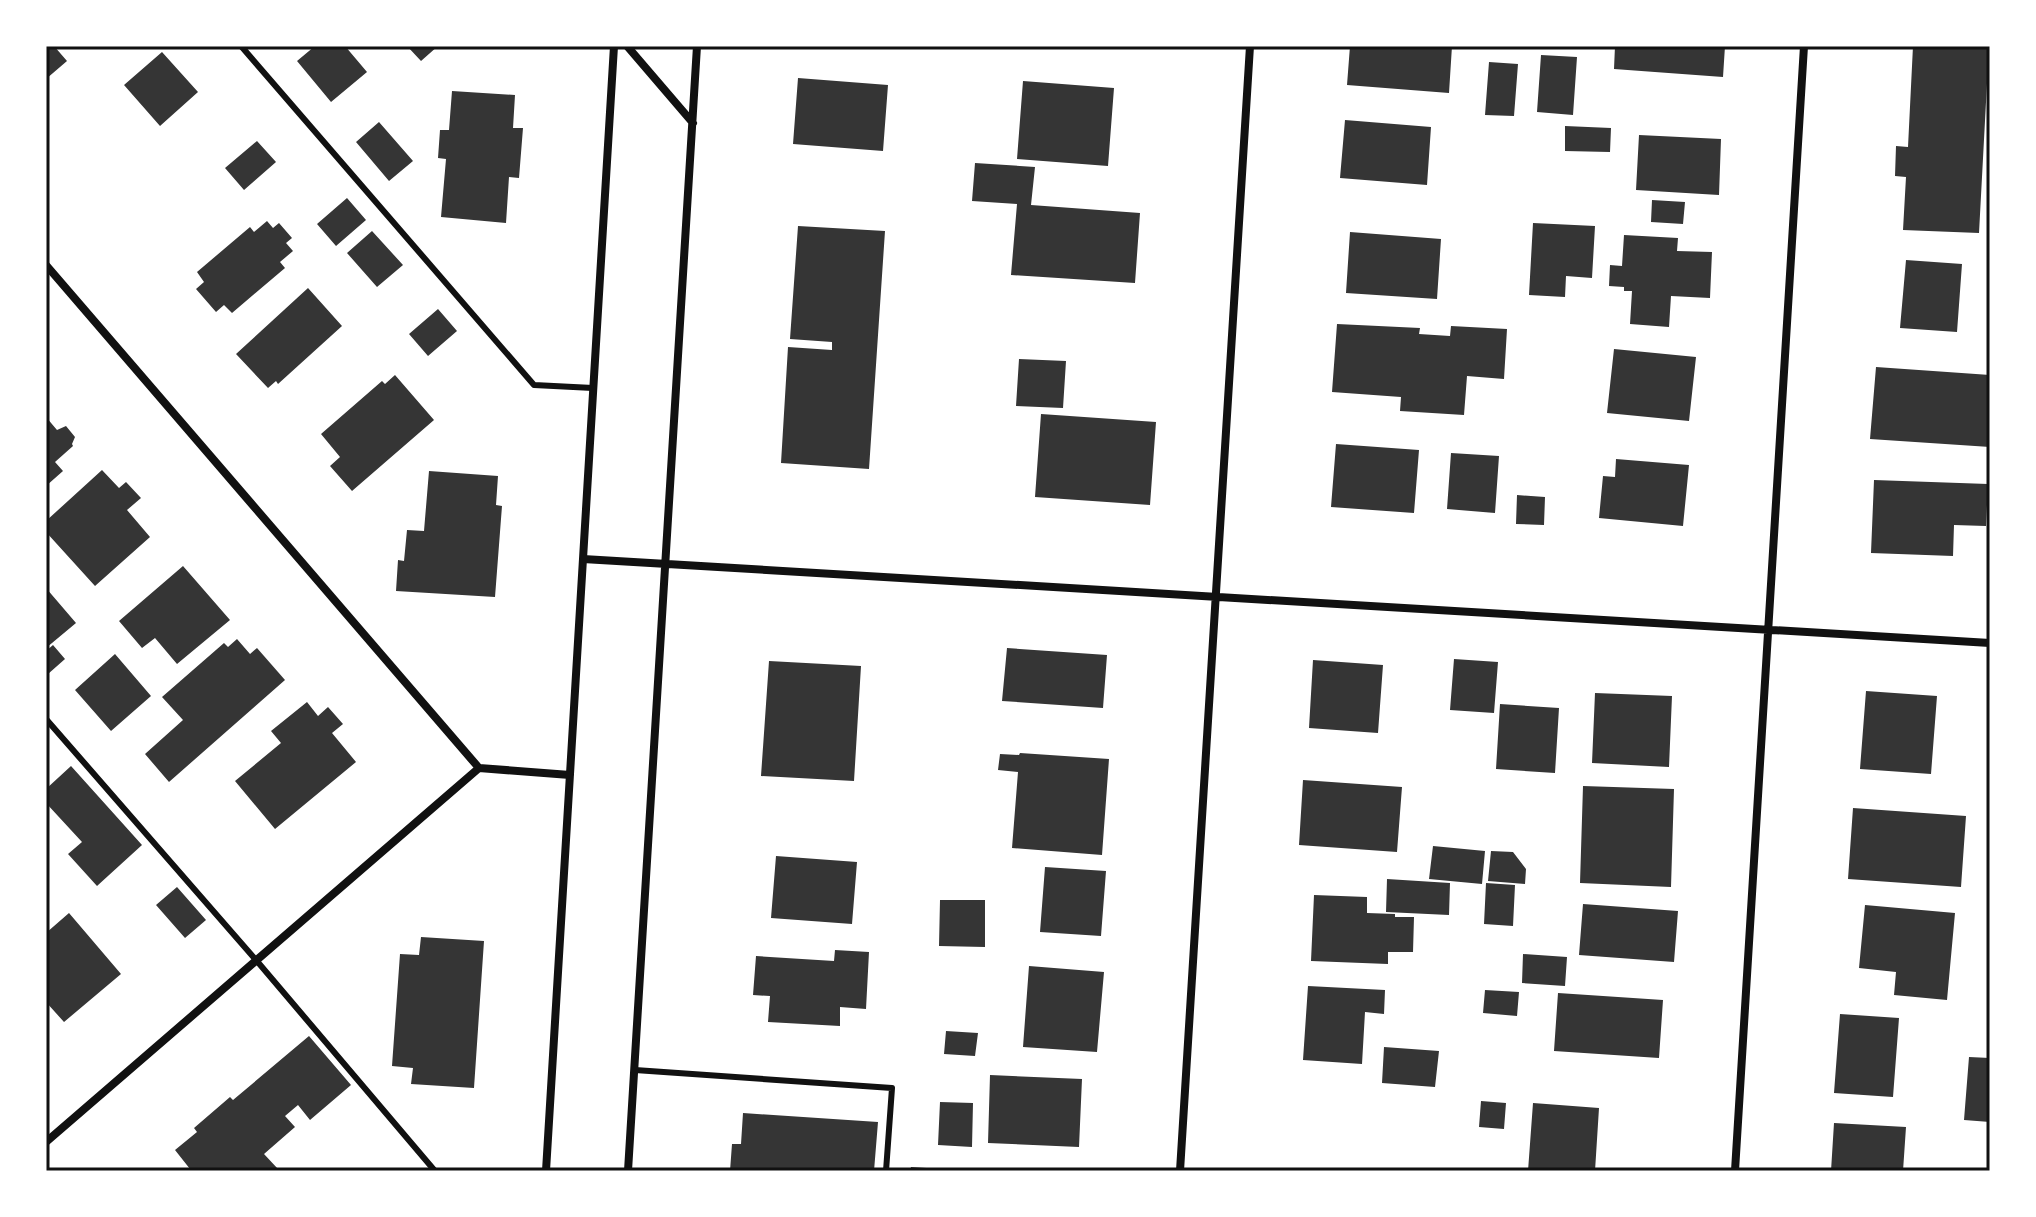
<svg xmlns="http://www.w3.org/2000/svg" width="2036" height="1217" viewBox="0 0 2036 1217" font-family="Montserrat,sans-serif">
	<style>
		.building { fill: #353535 }
		.lines { fill: none; stroke-linecap: round; stroke-linejoin: round }
		.service { stroke: #111; stroke-width: 6 }
		.minor { stroke: #111; stroke-width: 8 }
		.neatline { fill: none; stroke: #111; stroke-width: 3 }
	</style>
	<rect width="100%" height="100%" fill="#fff"/>
	<path class="building" d="M46 46H54L67 61 46 79Z
		M315 46H345L367 72 331 102 297 61Z
		M407 46H438L421 61Z
		M1350 46H1452L1449 93 1347 85Z
		M1615 46H1725L1723 77 1614 69Z
		M1913 46H1989L1979 233 1903 230 1906 177 1895 176 1896 146 1908 147Z
		M162 52 198 92 160 126 124 85Z
		M1541 55 1577 57 1573 115 1537 112Z
		M1489 62 1518 64 1514 116 1485 115Z
		M798 78 888 85 883 151 793 144Z
		M1023 81 1114 88 1108 166 1017 159Z
		M452 91 515 95 513 128H523L519 178 509 177 506 223 441 217 446 159 438 158 440 130H449Z
		M1345 120 1431 127 1427 185 1340 178Z
		M379 122 413 161 389 181 356 142Z
		M1565 126 1611 128 1610 152 1565 151Z
		M1639 135 1721 139 1719 195 1636 190Z
		M257 141 276 162 244 190 225 168Z
		M975 163 1035 167 1031 205 1140 213 1135 283 1011 275 1017 204 972 201Z
		M347 198 366 220 336 246 317 224Z
		M1652 200 1685 202 1683 224 1651 222Z
		M267 221 273 228 279 223 292 238 286 243 293 251 280 262 285 268 232 313 224 305 216 312 196 289 204 282 197 272 250 227 254 232Z
		M1533 223 1595 226 1592 278 1566 276 1565 297 1529 295Z
		M798 226 885 231 869 469 781 463 788 347 832 350V342L790 339Z
		M372 231 403 265 377 287 347 253Z
		M1350 232 1441 239 1437 299 1346 293Z
		M1624 235 1678 238 1677 251 1712 252 1710 298 1671 296 1669 327 1630 324 1632 291H1624V287L1609 286 1610 265 1622 266Z
		M1906 260 1962 264 1957 332 1900 328Z
		M308 288 342 326 278 384 276 381 268 388 236 354Z
		M438 309 457 331 428 356 409 334Z
		M1337 324 1420 328 1419 334 1450 336 1451 326 1507 329 1504 379 1467 376 1464 415 1400 411 1401 397 1332 392Z
		M1614 349 1696 357 1689 421 1607 413Z
		M1019 359 1066 361 1063 408 1016 406Z
		M1876 367 1990 375V447L1870 439Z
		M395 375 434 420 352 491 330 466 340 457 321 434 382 381 385 384Z
		M1041 414 1156 422 1150 505 1035 497Z
		M46 417 57 430 66 426 75 437 72 444 73 446 55 462 63 471 46 486Z
		M1336 444 1419 450 1414 513 1331 507Z
		M1451 453 1499 456 1495 513 1447 509Z
		M1616 459 1689 465 1683 526 1599 518 1603 476 1615 477Z
		M102 470 119 488 126 482 141 498 127 510 150 537 95 586 46 532V521Z
		M429 471 498 476 496 505 502 506 495 597 396 591 398 560 404 561 407 530 424 531Z
		M1874 480 1988 484 1986 526 1954 525 1953 556 1871 553Z
		M1517 495 1545 497 1544 525 1516 524Z
		M183 566 230 620 177 664 155 638 142 648 119 621Z
		M46 588 76 623 46 648Z
		M237 639 250 654 257 648 285 680 169 782 145 754 183 720 162 697 224 643 228 647Z
		M53 645 65 659 48 674 46 671V651Z
		M1007 648 1107 655 1103 708 1002 701Z
		M115 654 151 696 111 731 75 690Z
		M1454 659 1498 662 1494 713 1450 710Z
		M1313 660 1383 665 1378 733 1309 728Z
		M769 661 861 666 854 781 761 776Z
		M1866 691 1937 696 1931 774 1860 769Z
		M1595 693 1672 696 1669 767 1592 763Z
		M307 702 318 716 328 707 343 724 332 733 356 762 275 829 235 781 281 743 271 731Z
		M1500 704 1559 708 1555 773 1496 769Z
		M1020 753 1109 759 1102 855 1012 848 1018 772 998 770 1000 754 1019 755Z
		M71 766 142 845 97 886 68 854 82 842 46 803V789Z
		M1303 780 1402 787 1397 852 1299 845Z
		M1583 786 1674 789 1671 887 1580 883Z
		M1853 808 1966 816 1961 887 1848 879Z
		M1433 846 1485 851 1482 884 1429 879Z
		M1491 851 1513 852 1526 869 1525 884 1488 881Z
		M776 856 857 862 852 924 771 918Z
		M1045 867 1106 871 1101 936 1040 932Z
		M1387 879 1450 883 1449 915 1386 912Z
		M1486 883 1515 885 1513 926 1484 924Z
		M177 887 206 920 185 938 156 905Z
		M1314 895 1367 897V913L1395 914V917H1414L1413 952H1388V964L1311 961Z
		M940 900H985V947L939 946Z
		M1583 904 1678 911 1674 962 1579 955Z
		M1865 905 1955 913 1947 1000 1894 995 1896 972 1859 968Z
		M69 913 121 974 64 1022 46 1002V933Z
		M421 937 484 941 474 1088 411 1084 413 1068 392 1066 400 954 419 955Z
		M835 950 869 952 866 1009 840 1007V1026L768 1022 770 996 753 995 756 956 834 961Z
		M1523 954 1567 957 1565 986 1522 983Z
		M1029 966 1104 972 1097 1052 1023 1047Z
		M1308 986 1385 990 1384 1014 1365 1012 1362 1064 1303 1060Z
		M1485 990 1519 992 1517 1016 1483 1013Z
		M1558 993 1663 1000 1659 1058 1554 1051Z
		M1840 1014 1899 1018 1893 1097 1834 1093Z
		M946 1031 978 1033 975 1056 944 1054Z
		M309 1036 351 1085 310 1120 298 1105 285 1116 295 1127 264 1154 278 1169 276 1171H188L190 1169 175 1150 197 1132 194 1128 230 1097 233 1100Z
		M1384 1047 1439 1051 1435 1087 1382 1083Z
		M1969 1057 1990 1058V1122L1964 1120Z
		M990 1075 1082 1079 1079 1147 988 1143Z
		M1481 1101 1506 1103 1504 1129 1479 1127Z
		M940 1102 973 1103 972 1147 938 1145Z
		M1533 1103 1599 1108 1595 1171H1528Z
		M743 1113 878 1122 874 1171H730L732 1144H741Z
		M1834 1123 1906 1127 1903 1171H1831Z
		M911 1167 942 1169V1171H910Z"/>
	<g class="lines">
		<path class="service" d="M241 46 534 385 593 388
			M46 719 256 960 435 1171
			M635 1070 892 1088 886 1171"/>
		<path class="minor" d="M627 46 693 123
			M46 265 479 768
			M583 559 1990 643
			M46 1142 479 768 570 775
			M546 1171 614 46
			M628 1171 697 46
			M1180 1171 1250 46
			M1735 1171 1804 46"/>
	</g>
	<rect width="2036" height="1217" fill="none" stroke="#ffffff" stroke-width="96"/>
	<rect x="48" y="48" width="1940" height="1121" class="neatline"/>
</svg>
